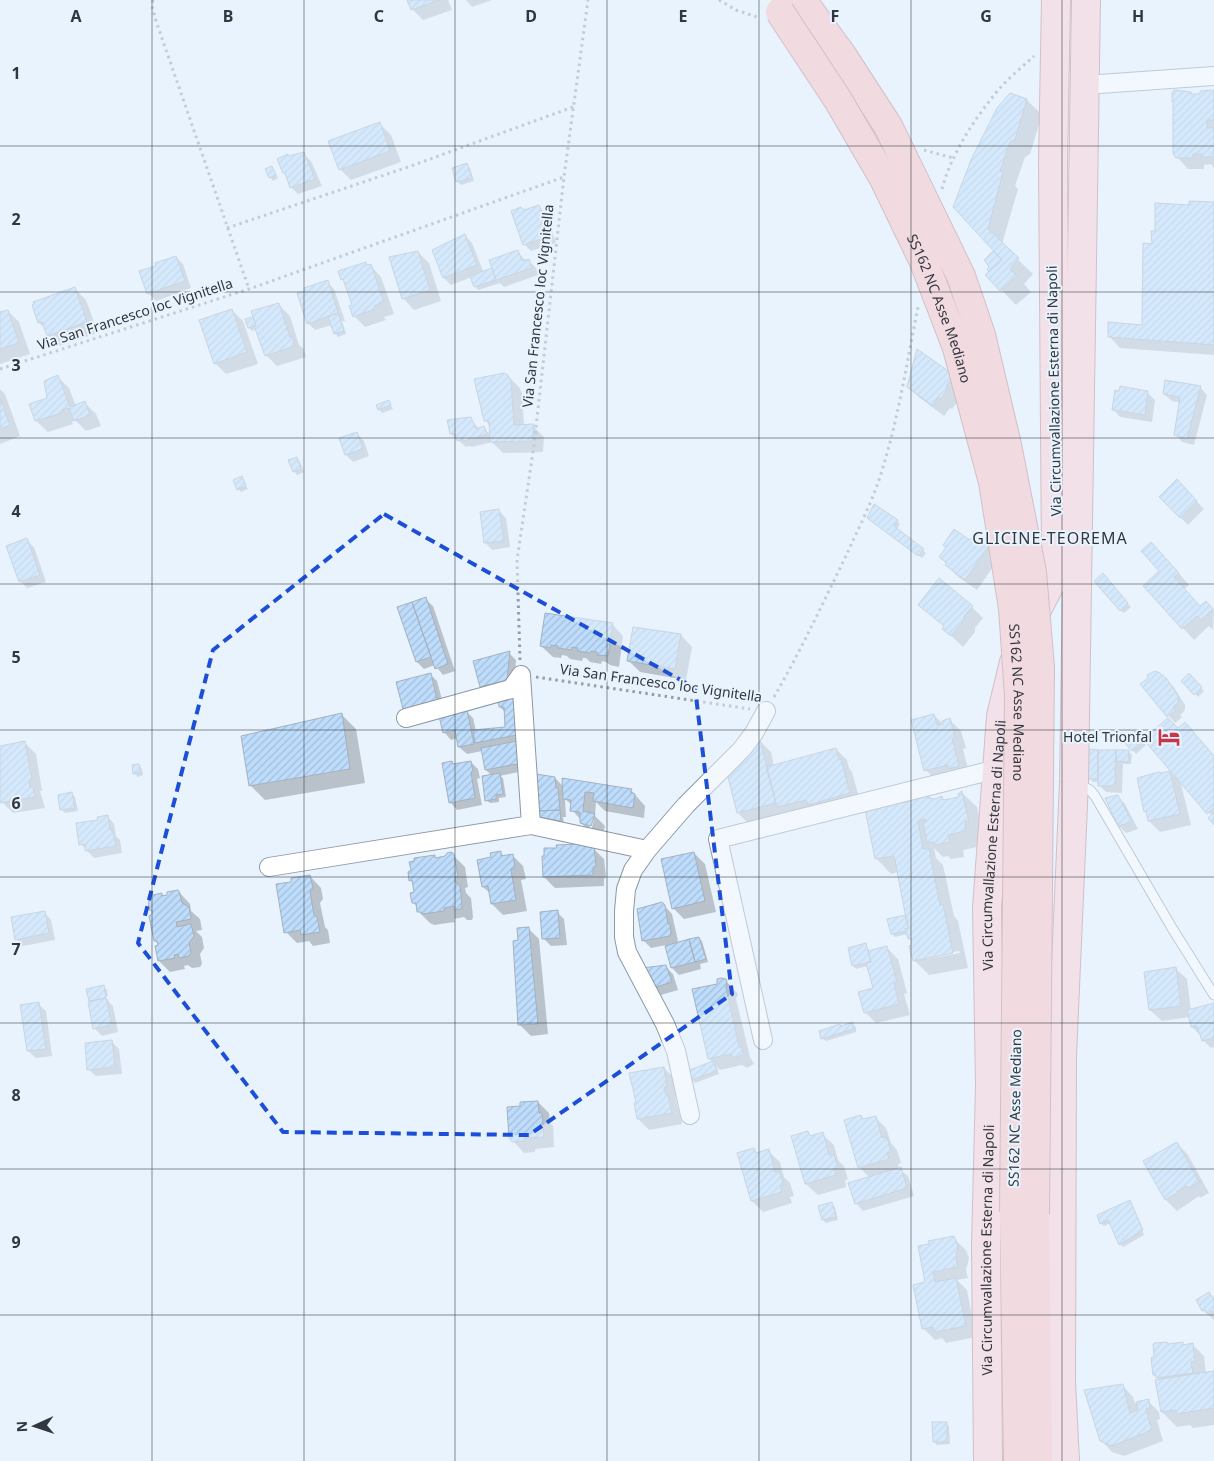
<svg xmlns="http://www.w3.org/2000/svg" width="1214" height="1461" viewBox="0 0 1214 1461" font-family="'Noto Sans',sans-serif">
	<style>
		.shadow { fill: #0003; fill-rule: evenodd }
		.building { fill: url(#building-hatch); stroke: #a4b1be }
		.lines { fill: none; stroke-linecap: round; stroke-linejoin: round }
		.service-casing { stroke: #8c99a6; stroke-width: 11 }
		.minor-casing { stroke: #8c99a6; stroke-width: 20 }
		.primary-casing { stroke: #b78386; stroke-width: 30 }
		.trunk-casing { stroke: #b78386; stroke-width: 30 }
		.path { stroke: #959ea6; stroke-width: 3; stroke-dasharray: 2.5 4; stroke-linecap: butt }
		.service { stroke: #fff; stroke-width: 9 }
		.minor { stroke: #fff; stroke-width: 18 }
		.primary { stroke: #ffcdce; stroke-width: 28 }
		.trunk { stroke: #ffbcbe; stroke-width: 28 }
		.trunk-bridge-casing { stroke: #b78386; stroke-width: 30; stroke-linecap: butt }
		.trunk-bridge { stroke: #ffbcbe; stroke-width: 28 }
		.marked { fill: none; stroke: #1d4ed8; stroke-width: 4; stroke-dasharray: 10 6; stroke-linejoin: round }
		.grid { fill: none; stroke: #32373d; stroke-width: 1; stroke-opacity: 0.55 }
		.labels { text-anchor: middle; stroke-width: 4; stroke-linejoin: round; paint-order: stroke }
		.street-label { font-size: 14px; fill: #32373d; stroke: #e8f3fe }
		.poi-label { font-size: 14px; fill: #32373d; stroke: #e8f3fe; text-anchor: end }
		.quarter-label { font-size: 16px; letter-spacing: 1px; fill: #32373d; stroke: #e8f3fe }
		.grid-label { font-size: 16px; text-anchor: middle; font-weight: bold; fill: #32373d; stroke: #e8f3fe; stroke-width: 4; stroke-linejoin: round; paint-order: stroke }
	</style>
	<defs>
		<pattern id="building-hatch" width="6" height="6" patternUnits="userSpaceOnUse" patternTransform="scale(1.25)"><rect width="6" height="6" fill="#beddfc"/><path d="M-1 1l2-2M0 6l6-6M5 7l2-2" fill="none" stroke="#a4bed9"/></pattern>
	</defs>
	<rect width="100%" height="100%" fill="#e8f3fe"/>
	<path class="shadow" d="M409 0H448L452 10 423 20 412 9Z
		M466 0H492L472 7Z
		M1214 91V168L1211 164 1204 165V169H1188L1177 157 1191 93 1194 96Z
		M1011 95 1027 100 1042 115 1030 154 1025 157 1015 186 1018 189 1002 244 1033 274 1024 284 1031 292 1016 305 987 275 1001 258 954 207Z
		M380 124 391 135 401 162 351 180 340 169Z
		M303 154 311 161 322 186 298 194 291 187 288 177 284 173Z
		M467 164 470 168 474 181 461 185 458 182 453 169Z
		M272 167 278 178 273 181 270 177Z
		M1214 203V355L1120 348 1109 336 1143 326 1156 232 1190 206Z
		M539 206 546 214 556 243 531 251 524 244V211Z
		M465 236 472 243 484 273 494 269 518 252 526 261 528 260 536 268 538 275 504 287 500 283 478 290 475 286 472 277 451 285 444 278Z
		M418 252 429 263 441 301 414 310 403 298Z
		M176 257 183 264 191 288 156 301 148 293 158 266Z
		M365 263 368 266 370 265 381 277 394 314 384 317 386 320 365 327 354 316V306L346 283 342 279 340 272Z
		M327 282 334 289 345 321H342L346 334 338 337 335 333 332 325 315 330 308 323Z
		M75 289 86 300 98 333 59 346 48 335 46 329 39 323Z
		M278 304 290 316 299 345 303 348 306 357 277 366 266 355 256 329 252 331 249 328Z
		M232 310 243 321 258 364 226 374 215 363Z
		M8 311 19 322 30 354 0 364V314Z
		M508 376 519 387 522 393 524 426H533L544 437 543 452 503 453 492 442 472 447 470 446 466 447 451 434 470 418 479 429 483 428 491 435 490 426 485 420Z
		M953 376 959 400 952 409 950 408 944 416 920 398 908 387Z
		M58 377 69 388 76 406 85 403 96 414 101 426 86 431 75 420 72 422 73 424 48 432 36 421 31 405 49 398Z
		M1121 387 1147 392 1155 400 1152 422 1120 417 1113 409Z
		M1200 387 1207 395 1194 445 1182 442 1175 434 1181 403 1172 401 1164 394Z
		M0 389 5 394 20 436 0 444Z
		M389 402 393 409 382 413 379 409Z
		M357 434 364 441 369 456 353 462 346 455Z
		M297 458 300 462 304 472 297 475 294 471Z
		M241 478 248 489 241 492 238 489Z
		M1177 481 1204 509 1188 525 1160 497Z
		M499 511 506 518 510 547 492 550 485 542Z
		M872 521H897L900 524 897 529 926 553 922 558Z
		M979 539 1000 557 977 590 957 576 940 557 970 541H978Z
		M26 540 34 547 46 582 27 588 20 581Z
		M1162 554 1189 585 1184 589 1201 607 1206 603 1214 610 1213 630 1209 626 1194 640 1144 586 1161 572Z
		M1106 578 1131 607 1124 613 1120 610Z
		M425 599 433 606 455 671 443 675 435 665 424 669 417 662 399 608Z
		M919 604 972 607 983 618 975 628V632L963 647 944 629 945 627Z
		M612 624 623 636 619 667 610 665 606 662 602 661 601 664 590 662 586 658H583L582 661 570 659 567 656 562 655 561 658 553 657 541 646Z
		M681 635 692 647 686 680 640 672 629 661Z
		M509 653 516 660 514 687 489 694 481 687 475 662Z
		M430 674 437 681 444 707 411 716 404 708Z
		M1160 674 1173 686 1185 705V710L1180 715 1182 717 1175 723 1142 684Z
		M1189 675 1204 691 1198 697 1183 681Z
		M526 698 528 770 500 776 503 778 506 797 499 798V802L490 803 486 800 492 776 486 770 482 751 467 754 459 747 458 738 451 740 444 732 466 711 473 718 476 731 507 728 505 712 500 707Z
		M341 714 356 729 365 783 265 800 250 785Z
		M934 715 946 727 950 720 961 731 966 748 963 749 970 777 937 781 926 770Z
		M1178 730 1214 756V823L1212 816 1180 780 1191 825 1160 832 1149 821 1148 814 1145 811 1161 775 1170 772 1174 776 1175 775Z
		M1138 736 1146 745 1136 754 1125 741Z
		M760 741 771 752 774 766 836 749 847 760 849 768 852 772 861 805 749 824 738 813Z
		M25 743 36 754 42 791H40L45 808 13 813 2 802 0 793V747Z
		M1090 751 1129 752 1132 755 1131 764H1123L1122 793 1106 792 1099 785V782H1093L1090 779Z
		M452 762 454 765 471 762 478 769 480 778 477 779 482 805 457 810 450 802Z
		M139 765 142 769 143 775 138 777 134 773Z
		M555 778 564 787 631 790 645 806 644 818 605 811 596 802 595 816 605 826 602 837 592 834 581 823V820L572 810V805L565 799 566 817H563L564 824 543 820 540 817ZM592 818 594 820 591 830 589 829Z
		M962 793 977 807 983 836 981 846 963 850 964 857 951 859 948 856 943 857 934 848 936 858 943 865 954 916 958 921 968 968 929 975 914 960 913 942 909 938 908 934 895 937 892 934 908 919 898 872 891 874 876 858 927 794 933 800 942 798 945 801 960 798ZM959 951 960 953 926 959V957Z
		M72 794 75 797 78 811 65 813 62 810 59 796Z
		M1118 797 1125 804 1138 829 1126 833 1119 826Z
		M107 816 114 824 116 836 120 840 122 853 94 858 81 844 99 821Z
		M593 848 604 859 606 877 604 879V886L555 888 544 877Z
		M500 852 504 856 512 855 523 866 526 879 521 880 527 911 503 915 492 904 491 894 483 887 492 858Z
		M451 853 465 867 468 887 465 888 466 893 471 898 473 917 472 920H467L464 917 454 919 455 922 434 925 430 923 419 912 418 907 413 903 415 893 414 884 410 880 434 856 438 859 446 857Z
		M694 853 705 864 716 912 684 919 673 908Z
		M310 876 321 888 323 899 320 903 325 927 328 930 330 943 313 946 309 941 297 943 286 932 293 883Z
		M179 892 190 904 191 911 200 919 202 930 196 931 202 937 204 948 200 954 202 964 200 967 192 968 188 965 184 966 185 969 170 972 159 961V944L155 941 153 913 150 910 162 894 164 897Z
		M662 903 672 914 678 941 676 944 699 938 702 941 708 962 700 964 701 969 679 975 672 968 666 945 651 948 643 940Z
		M44 912 51 920 55 940 23 946 16 939Z
		M557 912 564 919 567 945 551 946 543 938Z
		M528 928 539 939 548 1034 531 1036 520 1025Z
		M865 944 870 952 887 948 898 959 907 993 904 994 910 1015 876 1023 865 1012 874 989 868 966 856 969 853 966Z
		M665 966 673 974 678 990 661 995 654 987Z
		M1175 968 1187 979 1191 1011 1214 1004V1047L1211 1048 1204 1041 1201 1034H1199L1192 1027 1190 1017 1162 1021 1150 1010Z
		M725 980 738 994 736 999 750 1057 754 1064 747 1068 742 1065 720 1070 716 1066 719 1074 695 1083 692 1080 713 1062 709 1059 694 990 718 985Z
		M103 987 107 990 108 996 90 1000V1002L108 999 109 1002 113 1006 118 1032 102 1036 94 1028 88 990Z
		M38 1004 46 1011 52 1056 36 1058 28 1051Z
		M852 1024 856 1027V1032L826 1041 822 1038 842 1027Z
		M112 1042 119 1049 122 1074 96 1076 88 1069Z
		M664 1068 675 1079 678 1097H675L682 1124 649 1130 638 1119Z
		M538 1102 549 1113 550 1123 553 1126 554 1147 535 1149V1152L524 1153 513 1141 521 1107Z
		M861 1116 865 1120 875 1117 886 1128 891 1143 897 1150 901 1163 898 1164 899 1169 908 1176 914 1196 863 1211 856 1203 870 1178 859 1167Z
		M808 1133 812 1137 822 1134 834 1145 838 1160 844 1166 848 1179 845 1180 846 1187 818 1195 806 1184 793 1137Z
		M1177 1143 1188 1155 1209 1193 1200 1198 1199 1196 1177 1211 1166 1200 1145 1161Z
		M754 1150 758 1153 768 1151 780 1162 784 1177 790 1183 794 1196 790 1197 792 1203 763 1212 752 1201Z
		M1130 1201 1144 1235 1123 1247 1120 1244 1111 1223 1104 1226 1101 1223Z
		M831 1204 835 1207 838 1220 826 1223 823 1220Z
		M953 1238 966 1250 969 1258 966 1270 968 1278 957 1280 967 1290 976 1337 946 1343 942 1338 935 1340 924 1329 927 1283 919 1247Z
		M1209 1293 1214 1298V1320L1203 1310Z
		M1183 1344 1185 1346 1193 1345 1204 1356 1206 1374 1214 1372V1425L1193 1428 1190 1425 1177 1427 1162 1412 1160 1380 1154 1375 1168 1345Z
		M1122 1385 1133 1397 1135 1403 1148 1401 1159 1412 1160 1419 1157 1420 1163 1441 1124 1456 1112 1452 1101 1440Z
		M946 1423 949 1426 950 1444 937 1445 934 1441Z"/>
	<path class="building" d="M407 0H440L411 10Z
		M1174 90 1191 92V94H1200V91L1214 90V120H1207V128H1214V157H1202V154H1193V158H1176L1173 154V102H1172V93Z
		M1010 93 1027 99 1015 140 1010 142 1000 171 1003 173 988 229 1019 258 1010 269 1017 276 1000 291 985 275 1002 260 953 207 971 160 997 108Z
		M380 122 390 151 339 170 328 141Z
		M304 152 315 179 290 188 285 173H283L277 159 288 154 289 156Z
		M467 163 472 178 456 182 452 168Z
		M272 166 276 175 269 178 265 169Z
		M1189 201 1214 202V345L1108 337V322L1142 325 1143 243 1152 244 1151 231H1155V203L1189 205Z
		M539 205 550 236 523 245 511 211 521 207 524 210Z
		M465 234 477 265 443 278 432 250Z
		M518 250 522 261 529 259 532 268 496 280 489 260Z
		M418 251 430 290 402 299 389 257Z
		M993 251 1002 260 989 272 987 269 989 267 984 260Z
		M176 256 185 281 147 294 139 271 156 266 155 263Z
		M366 262 367 265 371 264 384 302 374 306 375 309 353 317 349 306 352 305 343 279 341 280 338 271Z
		M492 268 496 280 474 287 470 276Z
		M328 280 338 313 307 324 297 293 305 291 304 288Z
		M75 287 87 322 47 336 42 322 38 323 32 305 34 304 33 302Z
		M279 303 290 337 292 336 295 346 265 356 254 326H256L251 311Z
		M232 309 247 352 214 364 199 320Z
		M8 310 19 343 0 349V312Z
		M338 313 344 331 334 334 328 317Z
		M253 317 256 326 248 328 245 319Z
		M917 349 954 375 946 387 948 388 941 399 938 397 933 406 907 387Z
		M504 373 508 375 511 381 514 425 534 424 532 441 490 442 489 421H484L474 379Z
		M58 375 70 407 85 401 90 415 74 421 69 408 62 410V413L35 421 29 404 47 398 44 381Z
		M1165 380 1201 386 1187 439 1174 435 1180 397 1163 394Z
		M1120 386 1148 391 1145 415 1112 410 1115 390 1119 391Z
		M0 398 10 425 0 429Z
		M389 400 391 405 378 410 376 405Z
		M471 417 476 429 484 426 487 434 464 441 463 439 457 441 455 434H450L447 420Z
		M357 432 363 449 345 455 339 438Z
		M297 457 301 469 293 472 288 460Z
		M242 476 246 486 237 490 233 480Z
		M1177 479 1197 501 1180 518 1159 497Z
		M874 504 898 520 894 526 924 549 918 556 867 518Z
		M499 509 504 541 484 543 480 512Z
		M954 529 970 540 973 536 978 539 979 537 990 544 965 580 945 565 947 563 939 557 946 547 943 545Z
		M27 538 40 575 19 582 6 546Z
		M1151 542 1179 573 1174 577 1200 606 1206 601 1213 609 1201 620 1197 616 1182 629 1143 586 1159 571 1141 551Z
		M1103 573 1128 603 1120 611 1094 581Z
		M939 578 973 606 964 616V620L951 636 942 629 944 626 918 605Z
		M426 597 448 664 435 669 412 602Z
		M412 602 431 657 416 662 397 607Z
		M545 613 613 623 608 656 597 655V652L591 651 590 653 577 651 578 648 572 647 571 650 558 648V646L551 645 550 648 540 646Z
		M633 627 681 634 675 669 627 661Z
		M510 651 507 680 480 687 473 661Z
		M1155 671 1160 673 1166 678 1179 697 1178 703 1173 707 1176 710 1167 717 1140 684 1148 678 1147 675Z
		M431 673 437 700 403 709 396 682Z
		M1189 673 1202 687 1194 695 1181 681Z
		M519 689 522 734 475 743 473 730 505 727 504 707H499L498 698Z
		M467 710 474 744 458 747 455 730 443 733 439 716Z
		M342 713 350 769 249 786 241 736Z
		M934 714 937 725 943 724 942 721 950 718 955 737 952 738 959 766 949 769 948 765 924 771 911 720Z
		M1168 718 1178 728 1185 722 1214 756V808L1207 814 1143 739Z
		M1135 731 1144 741 1132 751 1123 741Z
		M760 739 776 803 737 813 727 773Z
		M25 741 32 780H29L30 787H33L35 797 0 803V746Z
		M517 741 522 763 485 770 481 748Z
		M836 748 839 759H841L850 793 808 805 806 800 777 807 766 767Z
		M1089 749 1098 750V779H1088Z
		M1098 750H1116L1115 786H1098Z
		M1116 750H1129L1128 762 1116 761Z
		M452 761 453 764 471 761 473 771 471 772 475 798 449 803 442 763Z
		M139 764 141 772 133 774 132 765Z
		M1170 771 1180 814 1148 821 1146 811 1144 812 1137 778 1159 772 1161 773Z
		M500 773 503 794 496 795V799L485 801 482 776Z
		M536 774 555 777 556 788H558L560 810 539 811Z
		M562 778 632 789 630 792 635 794 633 808 593 801 594 793 585 792 583 811 595 814 591 826 580 823V812L570 811 571 800 563 799Z
		M962 791 969 821H965L966 831 948 835 950 842 934 845V842L927 843 923 823 927 821 926 819 918 821 923 849 929 848 940 905 943 904 953 953 913 961 909 946 912 945 911 938 908 939 906 931 905 929 908 928 894 856 875 859 865 809 927 792 928 798 935 799 942 796 943 800 959 797 958 794Z
		M72 792 75 808 60 810 58 795Z
		M1118 795 1132 822 1118 826 1105 798Z
		M560 810 561 821 539 817V811Z
		M1213 813 1214 814V825L1208 818Z
		M108 815 110 830 113 832 116 846 85 851V844L79 845 76 823 98 820 97 817Z
		M580 844 583 846 594 847 596 866 593 867V875L543 877 542 856H544V848H557L556 845Z
		M501 851V856L513 854 515 868 511 869 516 900 491 904 488 886 482 887 477 860 491 857 490 853Z
		M451 852 454 854 458 876 455 877 456 883 460 885 462 906 461 909 454 910V906L444 908V911L422 914 421 912H417L416 903H412L410 893 414 892 412 880 409 881 408 872 411 870 409 862 414 861V858L435 855V858L445 856 447 853Z
		M694 852 705 901 672 909 661 859Z
		M310 875 313 888 310 891 314 915 317 917 320 932 301 935 300 930 284 933 276 884 291 882V878Z
		M178 890 179 891 182 903 189 907 191 919 176 922 177 927 191 924 194 936 189 943 191 952 189 956 179 958 178 954 174 955 175 958 158 961 155 946 158 945 157 941H154L149 916 152 914V910H149L148 896 162 893V896L167 895V892Z
		M662 902 665 905 668 924H670L671 933 670 936 642 941 637 909Z
		M558 910 560 938 542 939 540 912Z
		M45 911 49 933 15 940 11 917Z
		M906 915 908 928 905 929 906 931 891 934 887 919Z
		M529 927 538 1024 518 1025 513 941 518 940 517 928Z
		M699 937 706 959 695 962 689 939Z
		M689 939 695 962 671 968 665 946Z
		M866 943 871 962 852 966 848 948Z
		M887 946 897 982 894 983 899 1004 864 1013 858 992 873 988 866 963 871 962 868 951Z
		M666 965 672 982 653 988 642 968Z
		M1176 967 1181 1006 1149 1010 1144 972Z
		M721 978 726 979 727 982 726 987 739 1046 742 1048 743 1052 742 1055 735 1058 730 1054 708 1059 692 989 717 984V979Z
		M104 985 106 998 89 1001 86 989Z
		M106 998 112 1025 93 1029 88 1002Z
		M39 1002 46 1049 27 1051 20 1005Z
		M1214 1003V1038L1202 1041 1197 1026 1191 1027 1187 1010Z
		M853 1022V1029L821 1039 819 1031 840 1024 841 1026Z
		M112 1040 115 1067 87 1070 85 1043Z
		M713 1061 717 1071 691 1080 687 1071Z
		M664 1067 667 1087H664L666 1095H668L672 1113 637 1119 634 1103 636 1102 629 1073Z
		M538 1101 539 1113H542L544 1137 524 1138V1141L512 1142 509 1138 507 1107 520 1106V1102Z
		M861 1115 863 1119 876 1116 882 1138 887 1137 891 1152 887 1153 889 1159 858 1168 844 1120Z
		M808 1131 810 1136 823 1132 829 1155 834 1154 838 1168 834 1169 836 1175 805 1184 791 1136Z
		M1177 1142 1199 1182 1188 1188 1187 1186 1176 1192 1177 1193 1165 1200 1143 1161Z
		M754 1148 756 1153 769 1149 775 1172 779 1171 784 1185 780 1186 782 1192 751 1201 737 1153Z
		M901 1167 907 1188 855 1204 848 1183Z
		M1130 1200 1143 1230 1119 1245 1108 1220 1100 1224 1097 1215Z
		M832 1202 836 1217 822 1220 818 1206Z
		M954 1236 958 1246 956 1258 958 1267 933 1272 935 1282 956 1278 966 1326 934 1332 933 1327 922 1329 913 1285 925 1282 918 1246 929 1244 928 1241Z
		M1209 1292 1214 1300V1314L1212 1311 1207 1314 1205 1310 1202 1311 1196 1300Z
		M1167 1342 1168 1344 1183 1342V1345L1193 1343 1195 1361 1191 1362 1193 1373 1156 1378V1375H1153L1151 1358 1154 1355 1153 1345 1154 1343Z
		M1214 1371V1408L1177 1414 1176 1410 1161 1412 1155 1380Z
		M1123 1384 1130 1413 1138 1410 1136 1402 1149 1399 1150 1408 1146 1409 1152 1430 1112 1446 1100 1441 1084 1390Z
		M932 1422H947V1442H933Z"/>
	<g class="lines">
		<g class="service-casing">
			<path id="service" d="M1077 783 1090 790 1095 796 1172 928 1214 995"/>
		</g>
		<g class="minor-casing">
			<path id="minor" d="M1085 85 1214 76
				M521 675 531 825 647 850
				M406 718 511 689 521 675
				M269 867 531 825
				M763 1040 718 839 997 769
				M690 1115 676 1051 665 1024 627 952 624 937V911L626 889 633 870 647 850 686 805 742 749 754 733 766 711"/>
		</g>
		<g class="primary-casing">
			<g id="primary">
				<path d="M1029 625 1054 577 1056 560 1053 162 1056 0"/>
				<path id="s1" d="M988 1461 986 1245 990 1085 987 908 1001 716 1014 662"/>
				<path d="M1065 1461 1061 1382 1062 1056 1074 782 1086 0"/>
			</g>
		</g>
		<g class="trunk-casing">
			<path id="trunk" d="M802 0 842 55 888 126
				M1014 1212 1018 1461
				M1035 1214 1038 1461"/>
		</g>
		<path class="path" d="M153 0 152 6 156 21 249 289
			M719 0 736 10 760 18
			M924 150 953 158
			M942 189C951 155 973 121 995 94 1006 80 1021 68 1034 56
			M227 228 411 166 573 107
			M0 369 249 289 564 177
			M520 660 517 560 534 445 564 177 588 0
			M536 677 750 709
			M774 697C800 652 822 605 845 558 858 529 874 499 883 467 899 415 907 361 918 307"/>
		<use href="#service" class="service"/>
		<use href="#minor" class="minor"/>
		<use href="#primary" class="primary"/>
		<use href="#trunk" class="trunk"/>
		<g class="trunk-bridge-casing">
			<g id="trunk-bridge">
				<path id="s2" d="M780 12 838 100 884 179 924 262 957 348 993 482 1013 608 1019 696 1014 1212"/>
				<path d="M888 126 961 276 981 335 1007 445 1032 572 1040 668 1035 1214"/>
			</g>
		</g>
		<use href="#trunk-bridge" class="trunk-bridge"/>
	</g>
	<path d="M0 0H1214V1461H0ZM384 514 695 688 732 994 529 1135 283 1132 138 943 213 650Z" fill="#e8f3fe" fill-opacity=".55" fill-rule="evenodd"/>
	<path class="marked" d="M384 514 695 688 732 994 529 1135 283 1132 138 943 213 650Z"/>
	<path class="grid" d="M152 0V1461M304 0V1461M455 0V1461M607 0V1461M759 0V1461M911 0V1461M1062 0V1461M0 146H1214M0 292H1214M0 438H1214M0 584H1214M0 730H1214M0 877H1214M0 1023H1214M0 1169H1214M0 1315H1214"/>
	<defs>
		<g id="hotel-bare" transform="scale(1.725)"><path d="M-6-4.5h1.5V1H6V5H4.5V3h-9V5H-6ZM-4 0a1.8 1.8 0 1 1 3.6 0ZM.5 0V-2.5h3Q6-2.5 6 0Z" fill="#c63548" stroke="#e8f3fe" stroke-width="2.5" paint-order="stroke"/></g>
	</defs>
	<g fill-rule="evenodd">
		<use href="#hotel-bare" x="1169" y="737"/>
	</g>
	<g class="labels">
		<g class="street-label">
			<text transform="translate(538 306) rotate(-84)" y="5">Via San Francesco loc Vignitella</text>
			<text dy="5" stroke="none"><textPath href="#s2" startOffset="338">SS162 NC Asse Mediano</textPath></text>
			<text transform="translate(135 314) rotate(-18)" y="5">Via San Francesco loc Vignitella</text>
			<text transform="translate(1054 391) rotate(-91)" y="5">Via Circumvallazione Esterna di Napoli</text>
			<text transform="translate(661 683) rotate(8)" y="5">Via San Francesco loc Vignitella</text>
			<text dy="5" stroke="none"><textPath href="#s2" startOffset="742">SS162 NC Asse Mediano</textPath></text>
			<text dy="5" stroke="none"><textPath href="#s1" startOffset="616">Via Circumvallazione Esterna di Napoli</textPath></text>
			<text transform="translate(1015 1108) rotate(-89)" y="5">SS162 NC Asse Mediano</text>
			<text dy="5" stroke="none"><textPath href="#s1" startOffset="211">Via Circumvallazione Esterna di Napoli</textPath></text>
		</g>
		<g class="poi-label">
			<text x="1152" y="742">Hotel Trionfal</text>
		</g>
		<g class="quarter-label">
			<text x="1050" y="544">GLICINE-TEOREMA</text>
		</g>
	</g>
	<g class="grid-label">
		<text x="76" y="22">A</text>
		<text x="228" y="22">B</text>
		<text x="379" y="22">C</text>
		<text x="531" y="22">D</text>
		<text x="683" y="22">E</text>
		<text x="835" y="22">F</text>
		<text x="986" y="22">G</text>
		<text x="1138" y="22">H</text>
		<text x="16" y="79">1</text>
		<text x="16" y="225">2</text>
		<text x="16" y="371">3</text>
		<text x="16" y="517">4</text>
		<text x="16" y="663">5</text>
		<text x="16" y="809">6</text>
		<text x="16" y="955">7</text>
		<text x="16" y="1101">8</text>
		<text x="16" y="1248">9</text>
	</g>
	<g transform="translate(35 1426) rotate(267)" stroke="#e8f3fe" stroke-width="4" paint-order="stroke">
	<path d="M0-4L9 19L0 12L-9 19Z" fill="#32373d"/>
	<text y="-8" font-size="14" font-weight="bold" text-anchor="middle" fill="#32373d">N</text>
	</g>
</svg>
